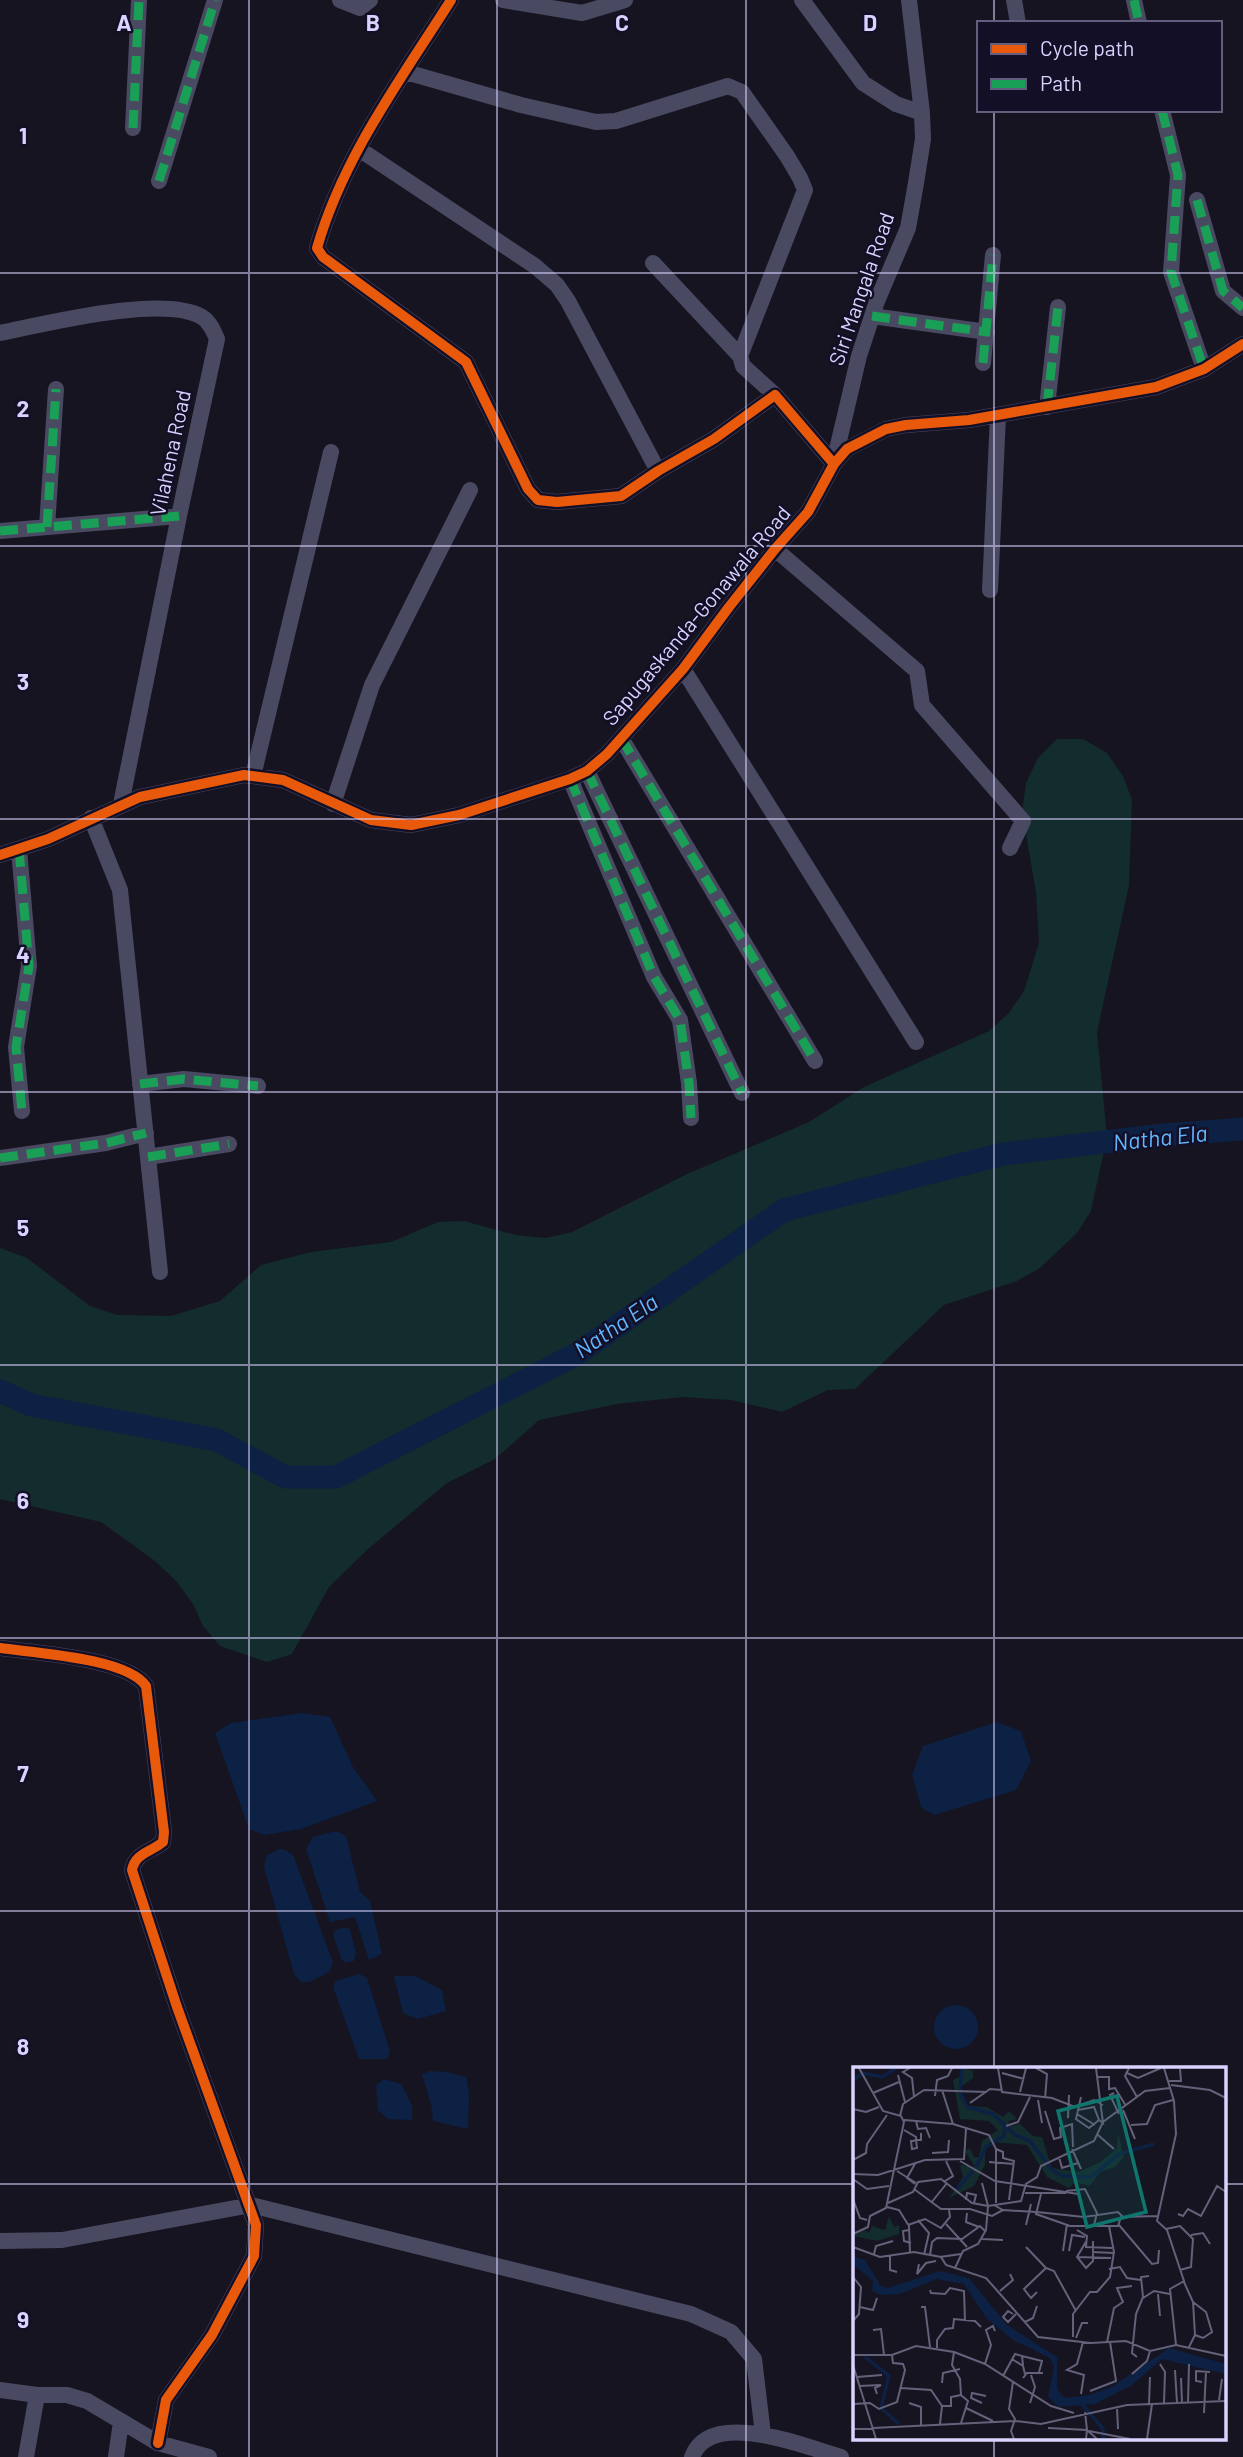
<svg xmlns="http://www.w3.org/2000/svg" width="1243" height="2457" viewBox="0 0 1243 2457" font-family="Barlow,sans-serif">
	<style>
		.green { fill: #132c2d }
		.water { fill: #0d2144 }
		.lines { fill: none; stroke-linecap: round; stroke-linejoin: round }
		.river { stroke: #0d2144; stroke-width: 23 }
		.minor { stroke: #4a4962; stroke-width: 16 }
		.quiet { stroke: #1a9f57; stroke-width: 9; stroke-dasharray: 18 9; stroke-linecap: butt }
		.cycleway-casing { stroke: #130f26; stroke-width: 15 }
		.cycleway { stroke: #e8590c; stroke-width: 10 }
		.grid { fill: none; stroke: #d9d4ff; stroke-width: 2; stroke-opacity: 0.55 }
		.labels { text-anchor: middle; stroke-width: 5; stroke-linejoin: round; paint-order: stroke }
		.street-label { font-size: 21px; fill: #d9d4ff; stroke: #130f26 }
		.water-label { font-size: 23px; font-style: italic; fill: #62b6ff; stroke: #130f26 }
		.inset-river { fill: none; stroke: #0d2144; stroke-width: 3.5 }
		.inset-road { fill: none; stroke: #64617a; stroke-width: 2 }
		.view { fill: #0f766e; fill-opacity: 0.15; stroke: #0f766e; stroke-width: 3.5 }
		.inset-edge { fill: none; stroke: #d9d4ff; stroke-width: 3.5 }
		.grid-label { font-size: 23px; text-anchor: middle; font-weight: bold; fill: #d9d4ff; stroke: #130f26; stroke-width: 5; stroke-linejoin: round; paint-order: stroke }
	</style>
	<rect width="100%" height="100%" fill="#161421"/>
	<path class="green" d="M1057 739H1083L1107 753 1123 776 1132 800 1129 885 1097 1032 1107 1137 1091 1211 1077 1233 1040 1268 1017 1281 944 1305 855 1389 828 1390 782 1412 731 1400 683 1397 617 1404 539 1420 495 1459 447 1483 367 1550 329 1587 292 1654 267 1662 220 1646 203 1626 193 1604 176 1581 155 1561 101 1522 0 1499V1248L27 1258 90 1306 117 1315 171 1316 220 1301 261 1265 311 1252 391 1242 438 1222 464 1221 516 1235 546 1238 572 1232 687 1174 809 1122 864 1087 989 1031 1008 1014 1024 991 1039 943 1036 892 1022 811 1026 783 1038 758Z"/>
	<path class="water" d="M302 1713 330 1717 353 1767 377 1801 301 1829 264 1835 249 1829 215 1733 231 1723Z
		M997 1722 1021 1731 1031 1761 1016 1790 934 1815 921 1807 912 1775 923 1746Z
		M336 1831 346 1836 360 1892 370 1901 382 1954 369 1960 355 1917 330 1922 306 1849 313 1837Z
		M279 1849 285 1850 293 1855 333 1962 329 1972 309 1982H301L294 1974 264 1867 266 1856Z
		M346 1927 350 1930 356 1953 354 1961 345 1963 341 1958 333 1935 335 1930Z
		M359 1974 367 1978 390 2051 387 2059H359L333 1987 335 1981Z
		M394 1976H415L442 1990 446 2011 418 2019 403 2013Z
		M934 2027a22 22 0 1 1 44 0a22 22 0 1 1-44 0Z
		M429 2071 447 2072 466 2077 469 2093 468 2129 433 2121 431 2104 422 2075Z
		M384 2079 401 2084 412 2105V2120L388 2119 378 2110 376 2085Z"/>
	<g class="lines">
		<path class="river" d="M0 1391 31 1405 217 1440 285 1477H336L577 1354 784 1210 1003 1154 1163 1135 1243 1129"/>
		<path class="minor" d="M340 0 360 8 370 0
			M451 0C401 79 343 157 317 248L323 257 466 362 528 489 538 500 557 502 621 496 658 471 714 439 775 395 834 464
			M503 0 582 13 625 0
			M802 0 863 83 896 104 922 113
			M1014 0 1018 23
			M1134 0 1139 23
			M406 72 521 105 596 122 616 121 728 86 742 92 787 156 800 178 805 190 740 356 743 366 775 395
			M1162 110 1178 175 1171 272 1204 369
			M133 128 139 0
			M359 149 535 266 557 285 568 301 658 471
			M159 181 215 0
			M1197 200 1223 291 1243 308
			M653 263 740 356
			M872 316 987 332
			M0 333C45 324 163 294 202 317 210 322 214 332 217 339L179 516 121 804
			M983 363 993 255
			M1047 407 1058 307
			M834 462 859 356 877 301 908 228 916 183 923 139 922 113 909 0
			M47 527 56 389
			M0 531 179 516
			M775 549 917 671 922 705 1023 821 1010 848
			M990 590 998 416
			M683 669 916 1042
			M621 738 815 1061
			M587 771 742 1093
			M253 776 331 452
			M570 779 654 977 680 1020 689 1083 691 1118
			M333 804 372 685 470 490
			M91 818 120 890 160 1272
			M19 849 29 966 16 1047 22 1111
			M0 855 48 839 140 797 244 775 283 780 371 820 411 825 459 815 570 779 587 771 607 754 683 669 729 607 775 549 808 512 834 464 847 449 886 429 906 425 969 420 1156 387 1204 369 1243 344
			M140 1084 184 1079 258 1086
			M148 1157 229 1144
			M0 1158 106 1143 146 1133
			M0 1648C35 1653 127 1658 146 1686L164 1832 163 1842C151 1852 135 1853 132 1870L177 2007 256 2225 254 2256 212 2335 166 2400 158 2443
			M0 2241 62 2240 251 2205 691 2314 731 2332 754 2359 763 2434
			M0 2390 37 2395H67L87 2401 158 2443 209 2457
			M26 2457 37 2395
			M116 2457 121 2422
			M692 2457C710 2407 806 2447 841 2457"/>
		<path class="quiet" d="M1134 0 1139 23
			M1162 110 1178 175 1171 272 1204 369
			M133 128 139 0
			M159 181 215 0
			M1197 200 1223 291 1243 308
			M872 316 987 332
			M983 363 993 255
			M1047 407 1058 307
			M47 527 56 389
			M0 531 179 516
			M621 738 815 1061
			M587 771 742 1093
			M570 779 654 977 680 1020 689 1083 691 1118
			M19 849 29 966 16 1047 22 1111
			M140 1084 184 1079 258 1086
			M148 1157 229 1144
			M0 1158 106 1143 146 1133"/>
		<g class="cycleway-casing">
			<path id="cycleway" d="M451 0C401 79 343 157 317 248L323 257 466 362 528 489 538 500 557 502 621 496 658 471 714 439 775 395 834 464
				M0 855 48 839 140 797 244 775 283 780 371 820 411 825 459 815 570 779 587 771 607 754 683 669 729 607 775 549 808 512 834 464 847 449 886 429 906 425 969 420 1156 387 1204 369 1243 344
				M0 1648C35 1653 127 1658 146 1686L164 1832 163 1842C151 1852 135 1853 132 1870L177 2007 256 2225 254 2256 212 2335 166 2400 158 2443"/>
		</g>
		<use href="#cycleway" class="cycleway"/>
	</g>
	<path class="grid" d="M249 0V2457M497 0V2457M746 0V2457M994 0V23M994 110V2068M0 273H1243M0 546H1243M0 819H1243M0 1092H1243M0 1365H1243M0 1638H1243M0 1911H1243M0 2184H855M1224 2184H1243M994 2438V2457"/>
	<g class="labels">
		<g class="street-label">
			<text transform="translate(862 289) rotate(-71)" y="7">Siri Mangala Road</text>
			<text transform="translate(171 453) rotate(-78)" y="7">Vilahena Road</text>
			<text transform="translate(697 616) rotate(-50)" y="7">Sapugaskanda-Gonawala Road</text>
		</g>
		<g class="water-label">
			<text transform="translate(1160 1138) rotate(-6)" y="8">Natha Ela</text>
			<text transform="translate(616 1326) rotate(-34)" y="8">Natha Ela</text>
		</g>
	</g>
	<g transform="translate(853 2067)">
		<rect width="373" height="373" fill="#161421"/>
		<path d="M110 1 120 4V11L106 21 115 39 134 40 150 50 156 44 164 52 156 54 155 60 167 57 180 69 189 70 199 101 226 105 247 95 264 81 265 66 271 90 262 100 247 105 237 119 222 115 216 121 194 110 174 78 140 75 132 83V98L121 119 96 131 110 110 107 98 122 100 112 84 117 81 121 90H126L129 74 145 63 136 54 107 52 100 13 110 8ZM36 149 41 160 46 158V167L24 174 0 169 11 163 16 166 19 159 32 163Z" fill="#132c2d"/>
		<path d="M0 189 12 193 27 218 35 221 87 204 116 211 154 258 204 290V322L212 331 237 328 260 319 316 281 373 297V307L309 292 279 318 242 337 206 340 195 330 201 300 197 291 160 273 134 252 111 217 83 212 47 227 28 228 19 224 20 214 0 197Z" fill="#0d2144"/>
		<path class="inset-river" d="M109 1 107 25 114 40 140 47 162 68 177 74 199 103 210 109 238 110 266 87 301 77M0 14 9 6 29 10 43 1M123 100 133 80 151 69 152 60M104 122 120 104M12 290 36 309 28 341 46 357M228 336 250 362V372"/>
		<path class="inset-road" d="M57 1 50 5 59 11 61 30M145 1 149 25 199 31 222 40 241 33 250 38M183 1 194 7 192 32M276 1 272 9 284 30M311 1 321 34 323 67 304 154 314 163 331 214 317 222 323 278M149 6 171 12M274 6 285 11 308 1M45 8 52 35M245 10H256V22L262 21 273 39M316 14H328L327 2M318 18 357 23 373 31M89 23 100 57M167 25 173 1M20 26 46 15M261 26 257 28 266 47M82 29 84 13 95 9 99 1M228 30 223 52 236 61 246 53 250 56 243 1M185 33 189 56M117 36 137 22 149 23M0 42 13 45 26 40M225 43 241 40 246 53M270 43 282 72M192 44 201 72 208 70 207 61 219 57 220 80M224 47 242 58M47 49 50 37 71 23 134 25M215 51 216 28M51 53 100 57M63 54 65 62 73 61 77 71M100 57 136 68 143 82V136M278 58 294 57 302 38 320 33M153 59 165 55 177 30M51 63 63 70V73L64 81 59 82 58 74H60L63 73H68V66M245 68 261 82M143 82 150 85V91L161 94 156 133M219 82 228 102M79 86 95 85 96 73M206 90 209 101 225 96M0 93 13 86 14 77 34 48M107 94 142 114 225 127M136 95 161 97M44 104 63 116M0 107 25 108 72 93 111 92 113 62M0 112 14 122 36 119M92 114 100 109 93 94M129 116 135 139M62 117 54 111 63 95M61 122 88 142H117L139 149 150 143M213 124 232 122 244 146 241 158M172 126H213M188 127 183 147 217 159H265L268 150 305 149M0 132 7 151 14 153M113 133 114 126 123 128 121 136M35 136 60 125 65 115 88 112 119 136 135 139 168 134 173 117 184 110 188 99 241 74 250 55 292 24 317 21M78 136 94 116M141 138 150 143 183 145M34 140 46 143 56 159 57 186M184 145 231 150 265 145 270 150M114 146 113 155 126 160M325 147 330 149 335 142 348 149 364 119 373 125M65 153 76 166 71 188M93 157 114 180M55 158 72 152 88 161 97 150 96 143M173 158 178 137M266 158 299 197 305 196 306 183M313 162 327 159 340 172 338 200 327 203M56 163 50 164 51 174 58 176M224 163 234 169 233 180 259 181M0 167 15 160 17 149 33 141 51 55 48 49 30 44 6 1M338 168 350 166 357 177M129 172 150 173M234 173 224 190 233 201 240 194V174M0 180 27 190 61 185 88 190 93 198 133 211 185 270 238 276 273 274 297 284 323 278 373 289M173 180 193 201M210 184 214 157M216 184 219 168 232 170M239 185 261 186M21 187 23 179 40 174M77 188 79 175 84 171 109 172 127 159 133 165M37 189V203L44 205M87 190 108 187M224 190 258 191M66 197 64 207 73 196 83 194M102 201 110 184 125 177 133 163 135 139M256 202 267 200 274 211 288 213M0 210 8 220 6 247 0 254M331 215 340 235 342 268 336 280M77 223 78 226 92 227 97 221 111 224 112 254M147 224 160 213 157 207M184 225 178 231 171 222 193 201 201 204 223 244M305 227 307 249M290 231 301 224 317 227M340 235 353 245 359 265 350 271 342 268M7 240 20 243 24 231M68 240H72L77 280M160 247 155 244 150 250 155 255 163 247M172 255 180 251 184 239M20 263 28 262 31 288M220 270V247L237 225H244L257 210 261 185 256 159M223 271 229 256H235M254 275 261 241 270 235 264 221 279 219M84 281V273L92 262 100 261 101 252 122 254 128 260M101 285 99 298 107 312 108 328 115 334 108 356M0 288H39L63 279 101 285 132 297 198 339 221 346M284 290 279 286 283 247 290 230 288 210 296 209M159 292 170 299 172 307M132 297 138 278 133 263 140 259 142 264M307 297 312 305 311 336M0 298 23 372M170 298 169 289 189 294 186 305M322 303 324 336M279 307 294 294 297 284M150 309 162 287 169 289M4 310 29 308M170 311 174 306H190M328 311 329 335M160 315 156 342 162 352 158 364 161 372M349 315 343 314V304L357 305M89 316 90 306 107 302M6 319 28 318 22 321 24 327M48 321 78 323 89 339M237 324 263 314 257 275M228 327 231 308 214 303 224 297 230 275M366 333 369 312M335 335 336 297M56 336 68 340V358M129 336 118 331 119 326 133 329M177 336 182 320 178 308M0 337 17 336 26 342 44 335 52 303 50 297 40 296 39 288M296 337 297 310M264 340 265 362M113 341 140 354M232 345 234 363 244 372M351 346 353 304M87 357 89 339H98V330L108 328M195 361 234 363 233 372M0 362 162 354 188 357 274 338 373 334M236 364 277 372M294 372 299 337"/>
		<path class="view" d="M264 29 293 145 234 160 205 44Z"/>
		<rect width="373" height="373" class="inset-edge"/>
	</g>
	<g class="grid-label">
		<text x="124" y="31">A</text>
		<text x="373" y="31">B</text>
		<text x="622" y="31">C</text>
		<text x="870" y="31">D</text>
		<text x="23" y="144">1</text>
		<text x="23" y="417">2</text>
		<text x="23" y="690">3</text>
		<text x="23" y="963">4</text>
		<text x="23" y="1236">5</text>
		<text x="23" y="1509">6</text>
		<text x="23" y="1782">7</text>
		<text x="23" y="2055">8</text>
		<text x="23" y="2328">9</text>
	</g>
	<rect x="977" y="21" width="245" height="91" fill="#130f26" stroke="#625e7d" stroke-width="2"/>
	<rect x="991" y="44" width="35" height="10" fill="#e8590c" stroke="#625e7d" stroke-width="2"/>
	<text x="1040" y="56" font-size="21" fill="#d9d4ff">Cycle path</text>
	<rect x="991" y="79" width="35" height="10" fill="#1a9f57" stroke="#625e7d" stroke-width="2"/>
	<text x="1040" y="91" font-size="21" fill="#d9d4ff">Path</text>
</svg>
